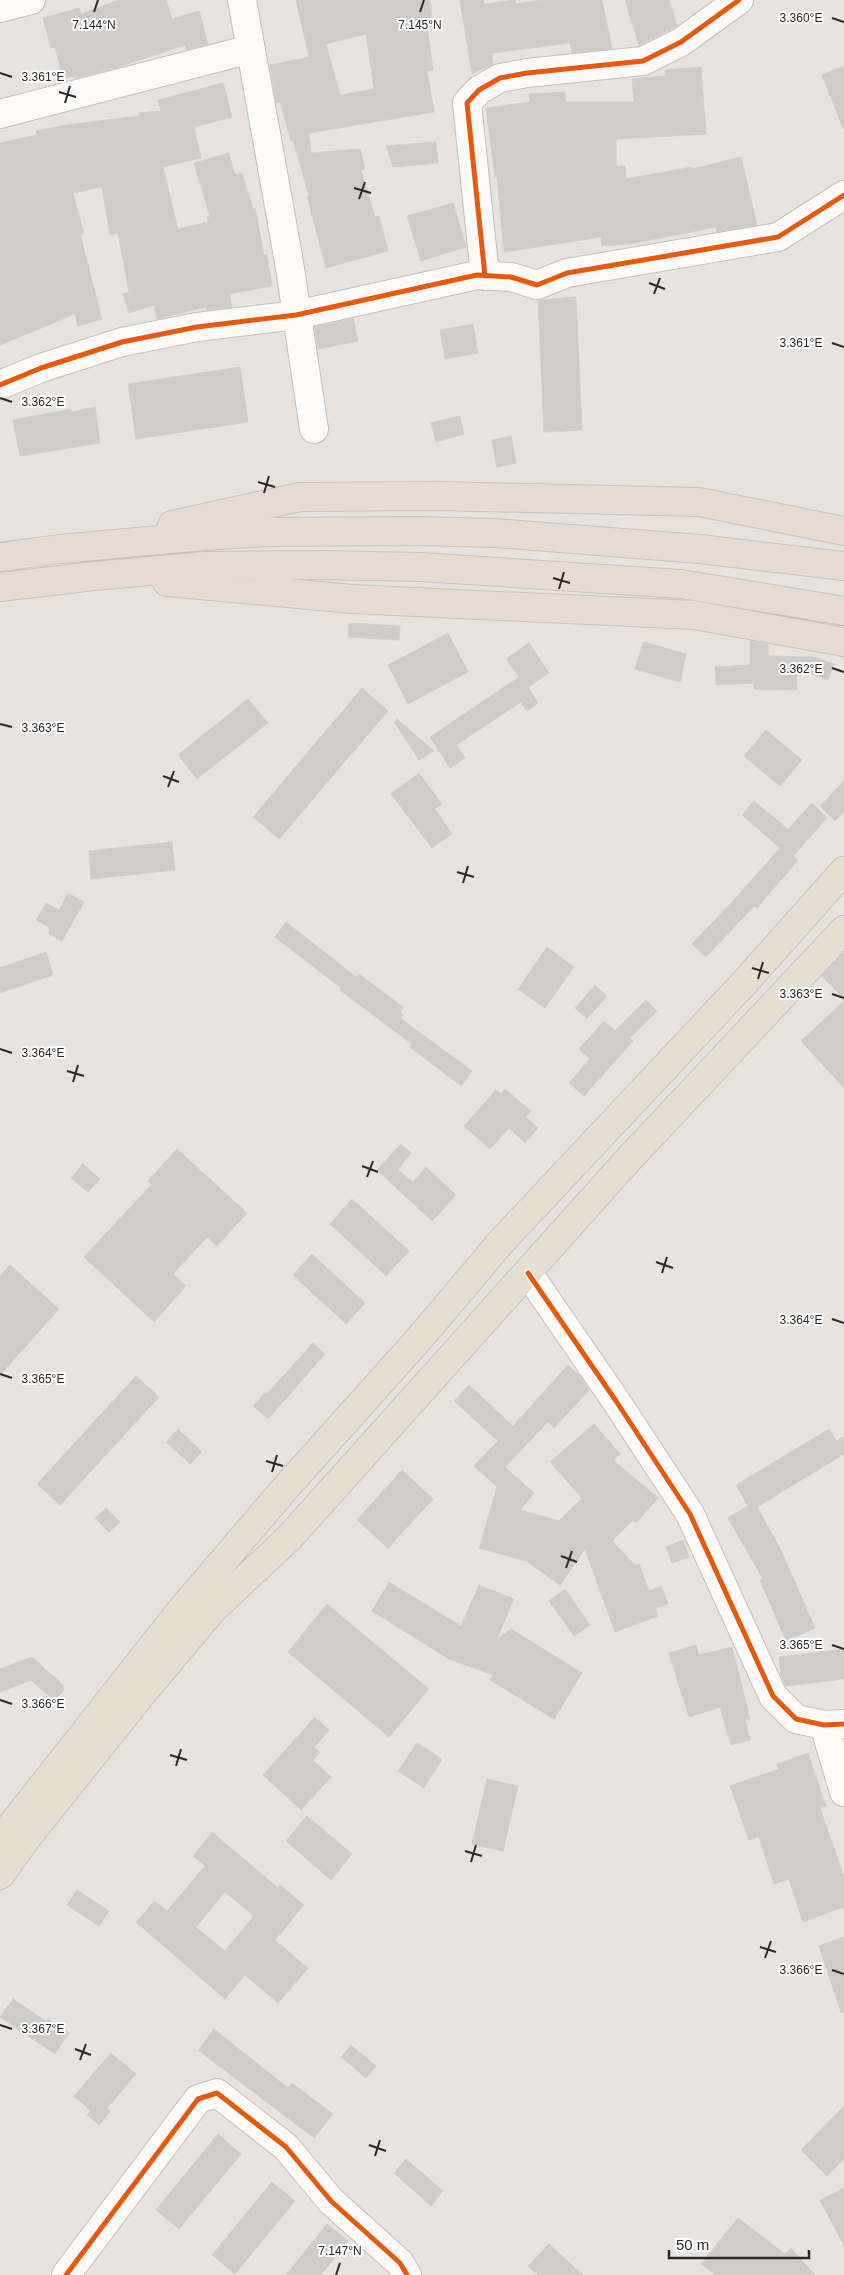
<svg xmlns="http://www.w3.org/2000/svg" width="844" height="2275" viewBox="0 0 844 2275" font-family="Helvetica,sans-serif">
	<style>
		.building { fill: #cecbc8; stroke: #d3cfcb; fill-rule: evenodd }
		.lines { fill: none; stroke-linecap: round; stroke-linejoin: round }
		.minor-casing { stroke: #c1c0c0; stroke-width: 30 }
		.major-casing { stroke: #c4c2c0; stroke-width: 30 }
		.highway-casing { stroke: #c4c2c0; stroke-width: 30 }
		.minor { stroke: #fcfbfa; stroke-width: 28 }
		.major { stroke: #e7e0d1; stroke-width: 28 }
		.highway { stroke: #e9dad2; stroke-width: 28 }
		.cycleway-casing { stroke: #fff; stroke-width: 8 }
		.cycleway { stroke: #e8590c; stroke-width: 5 }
		.ticks { fill: none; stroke: #292929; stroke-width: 2 }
		.ticks-label { font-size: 12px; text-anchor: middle; fill: #292929; stroke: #fff; stroke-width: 4; stroke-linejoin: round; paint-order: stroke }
	</style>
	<rect width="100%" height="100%" fill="#e8e3de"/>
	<path class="building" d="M119 0H166L172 19 199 11 208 44 186 50 185 45 115 68 75 78 74 76 63 79 55 47 51 48 43 18 79 8 81 14Z
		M296 0H430L433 25 427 26 433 70 427 71 434 112 309 133 311 153 360 149 365 169 361 170 375 217 379 216 388 251 326 268 307 196H309L293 140 291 141 280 102 276 103 270 65 309 57ZM366 34 374 89 340 95 326 44Z
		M460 0H483L484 4 515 0V4L542 0H602L612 49 572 53 570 43 492 53 493 64 472 74Z
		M625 0H669L677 26 639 45Z
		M844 66V128H843L822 75Z
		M701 67 706 134 616 139V167L625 166 626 179 692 167V169L741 157 757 225 717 232 716 227 630 244 602 246 601 237 504 252 497 176 495 177 486 108 530 102 529 94 565 92 566 102H634L632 79 666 76 665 70Z
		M223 83 232 117 194 127 201 158 163 167 178 229 208 222 207 217H210L194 163 229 153 235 175 242 173 253 209 255 208 264 255H267L272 286 229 294 232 307 207 310 206 307 157 319 154 305 129 313 123 294 129 292 118 233 110 235 102 187 73 193 84 234H80L102 319 78 326 75 314 0 345V143L37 135 36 131 66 125 139 116V113L161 111 158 100Z
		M436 142 438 163 393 167 386 146Z
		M453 203 466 247 421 261 407 216Z
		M576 297 582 430 544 432 538 300Z
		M353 318 358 341 318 349 315 327Z
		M473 324 478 353 445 359 440 330Z
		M240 367 248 422 136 439 128 384Z
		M95 407 100 443 20 456 13 420 71 409V412Z
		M460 416 464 434 436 442 431 423Z
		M511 436 516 463 497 467 492 440Z
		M349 623 400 626 399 640 348 637Z
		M448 633 468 672 408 704 388 665Z
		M750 641 768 644V656L813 657 834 664 828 680 797 669V690L754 689V683L716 685 715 667 750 665Z
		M643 642 686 654 680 682 635 669Z
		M529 643 549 673 528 687 538 703 527 711 521 702 456 745 465 758 450 768 430 737 519 677 506 659Z
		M362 688 388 711 279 839 253 817Z
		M248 699 268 723 197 779 178 755Z
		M397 719 434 751 419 760 394 722Z
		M766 730 802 760 780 786 744 756Z
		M419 773 442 804 435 809 452 834 432 848 391 794Z
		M844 781V811L835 821 820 806Z
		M754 801 788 829 812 803 827 818 793 856 798 860 757 908 754 906 706 957 692 944 731 903 780 848 742 815Z
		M172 842 175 870 91 879 89 851Z
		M68 893 84 902 62 941 49 934V927L36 920 46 903 59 910Z
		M286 922 356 977 359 974 403 1007 400 1012 403 1015 400 1018 472 1071 461 1086 410 1047 412 1044 340 990 341 988 275 937Z
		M547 947 574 967 545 1008 518 989Z
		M46 952 53 975 0 993V968Z
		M844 953V999L822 976Z
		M595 985 607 996 587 1019 575 1008Z
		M646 1000 657 1011 630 1038 633 1041 584 1096 569 1083 590 1059 579 1049 604 1021 615 1031Z
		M844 1001V1088L801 1041Z
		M505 1089 531 1111 526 1117 538 1128 525 1143 509 1128 490 1149 464 1126 496 1090 501 1094Z
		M401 1144 411 1153 398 1170 413 1182 426 1167 456 1195 432 1221 377 1170Z
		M177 1149 247 1213 217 1246 207 1237 173 1274 186 1286 154 1322 84 1257 152 1184 148 1181Z
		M83 1164 100 1179 88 1192 71 1178Z
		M352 1199 409 1251 386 1276 330 1224Z
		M312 1254 365 1303 346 1324 293 1275Z
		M10 1265 59 1309 0 1375V1276Z
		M313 1343 325 1354 268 1419 253 1406 266 1392 267 1394Z
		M568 1365 579 1375 589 1390 554 1428 548 1422 505 1467 534 1493 520 1510 559 1521 582 1498 550 1462 594 1424 620 1454 613 1460 658 1498 636 1523 633 1520 612 1541 636 1566 639 1564 649 1591 661 1586 668 1604 655 1608 658 1616 615 1632 585 1549 560 1585 526 1561 479 1548 497 1487 474 1466 498 1441 454 1401 469 1385 513 1426Z
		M136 1376 159 1397 60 1505 37 1484Z
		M178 1429 202 1452 190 1464 166 1442Z
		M829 1429 836 1441 844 1437V1454L757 1507 780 1548 815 1628 786 1641 760 1580 763 1579 728 1518 748 1506 736 1485Z
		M402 1470 433 1499 388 1548 357 1520Z
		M106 1508 120 1522 109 1532 95 1518Z
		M683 1540 689 1557 672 1563 666 1547Z
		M389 1582 461 1626 479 1585 514 1599 497 1639 511 1629 582 1673 554 1719 490 1680 493 1675 449 1659 372 1611Z
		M565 1589 590 1625 574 1636 549 1601Z
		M327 1604 429 1689 389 1737 288 1652Z
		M696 1645 699 1655 732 1647 750 1719 745 1720 750 1740 731 1745 720 1707 689 1717 669 1653Z
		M844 1649V1679L786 1686 781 1676 779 1657Z
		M32 1657 63 1685 64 1690 55 1701 31 1680 0 1692V1669Z
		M315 1717 329 1730 314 1747 320 1752 313 1760 331 1777 301 1810 263 1775Z
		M417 1743 442 1759 424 1788 398 1771Z
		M808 1753 826 1806 820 1808 844 1877V1907L803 1922 789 1879 774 1884 759 1837 749 1840 730 1786 779 1769 777 1764Z
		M487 1779 518 1786 503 1851 472 1844Z
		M307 1816 352 1854 331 1880 286 1841Z
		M212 1832 278 1888 280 1885 304 1905 275 1940 308 1968 278 2003 245 1975 225 1999 136 1922 155 1901 167 1911 205 1866 193 1856ZM225 1892 254 1916 225 1951 196 1927Z
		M77 1890 109 1911 99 1926 67 1905Z
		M844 1937V2012H841L819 1946Z
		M13 1999 47 2022 48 2019 69 2033 55 2054 0 2017Z
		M214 2029 288 2088 292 2083 333 2114 314 2138 198 2050Z
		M351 2045 376 2066 366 2078 341 2057Z
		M111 2053 136 2074 107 2108 111 2111 99 2125 87 2115 91 2111 74 2096Z
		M844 2106V2159L827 2176 801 2150Z
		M218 2134 241 2154 179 2229 156 2210Z
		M406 2159 443 2191 431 2206 394 2173Z
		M272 2182 295 2201 235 2274 212 2255Z
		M844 2188V2246L820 2200Z
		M738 2218 785 2254 791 2248 815 2275H715L701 2264Z
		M327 2224 348 2241 321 2275H286Z
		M549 2244 583 2275H538L528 2266Z"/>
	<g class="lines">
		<g class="minor-casing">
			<path id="minor" d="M242 0 289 262 314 429
				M0 8 31 0
				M0 114 251 49
				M485 276 467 103 479 90 500 78 527 73 643 61 681 42 739 0
				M0 385 41 368 122 342 197 327 296 315 477 275 511 277 537 285 567 273 778 237 844 195
				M528 1273 616 1401 690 1514 773 1696 796 1719 824 1725 844 1724
				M824 1725 844 1792
				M66 2275 198 2099 217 2093 286 2147 331 2201 400 2263 407 2275"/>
		</g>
		<g class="major-casing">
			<path id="major" d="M0 1840 182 1609 289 1484 420 1338 501 1242 746 981 844 871
				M0 1875 26 1839 145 1690 213 1609 289 1538 628 1160 844 930"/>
		</g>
		<g class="highway-casing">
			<path id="highway" d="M172 525 300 497 439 496 699 502 844 531
				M0 557 60 549 204 536 268 532 417 531 495 533 700 549 844 566
				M167 582 352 599 694 615 844 642
				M0 587 94 576 205 566 323 565 421 567 681 584 844 611"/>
		</g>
		<use href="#minor" class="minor"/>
		<use href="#major" class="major"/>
		<use href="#highway" class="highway"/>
		<g class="cycleway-casing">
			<path id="cycleway" d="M485 276 467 103 479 90 500 78 527 73 643 61 681 42 739 0
				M0 385 41 368 122 342 197 327 296 315 477 275 511 277 537 285 567 273 778 237 844 195
				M528 1273 616 1401 690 1514 773 1696 796 1719 824 1725 844 1724
				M66 2275 198 2099 217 2093 286 2147 331 2201 400 2263 407 2275"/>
		</g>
		<use href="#cycleway" class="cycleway"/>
	</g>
	<path class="ticks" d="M94 12 98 0M420 12 424 0M832 18 844 22M0 73 12 77M59 92 76 97M65 103 70 86M354 188 371 193M359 199 365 182M649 283 665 289M654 294 660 278M832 343 844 347M0 398 12 402M258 482 275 487M264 493 269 476M553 578 570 583M559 589 564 572M832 668 844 672M0 724 12 727M163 776 179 782M168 787 174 771M457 872 474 877M463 883 468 866M752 968 769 973M758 979 763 962M832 994 844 998M0 1049 12 1053M67 1071 84 1076M73 1082 78 1065M362 1166 378 1172M367 1177 373 1161M656 1262 673 1268M662 1273 667 1257M832 1319 844 1323M0 1374 12 1378M266 1461 283 1466M272 1472 277 1455M561 1556 577 1562M566 1568 572 1551M832 1645 844 1649M0 1700 12 1704M170 1755 187 1760M176 1766 181 1749M465 1851 482 1856M471 1862 476 1845M760 1947 776 1952M765 1958 771 1941M832 1970 844 1974M0 2025 12 2029M75 2049 91 2055M80 2060 86 2044M369 2145 386 2151M375 2156 380 2140M336 2275 340 2263"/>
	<g class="ticks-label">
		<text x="801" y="22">3.360°E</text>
		<text x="94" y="29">7.144°N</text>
		<text x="420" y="29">7.145°N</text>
		<text x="43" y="81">3.361°E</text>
		<text x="801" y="347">3.361°E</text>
		<text x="43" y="406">3.362°E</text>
		<text x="801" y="673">3.362°E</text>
		<text x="43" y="732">3.363°E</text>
		<text x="801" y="998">3.363°E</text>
		<text x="43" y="1057">3.364°E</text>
		<text x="801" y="1324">3.364°E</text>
		<text x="43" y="1383">3.365°E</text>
		<text x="801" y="1649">3.365°E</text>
		<text x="43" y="1708">3.366°E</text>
		<text x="801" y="1974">3.366°E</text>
		<text x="43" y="2033">3.367°E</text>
		<text x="340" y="2255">7.147°N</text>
	</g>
	<path d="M669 2250v8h140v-8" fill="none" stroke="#292929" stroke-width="2.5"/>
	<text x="676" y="2250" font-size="15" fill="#292929" stroke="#ffffff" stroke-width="4" paint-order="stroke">50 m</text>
</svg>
